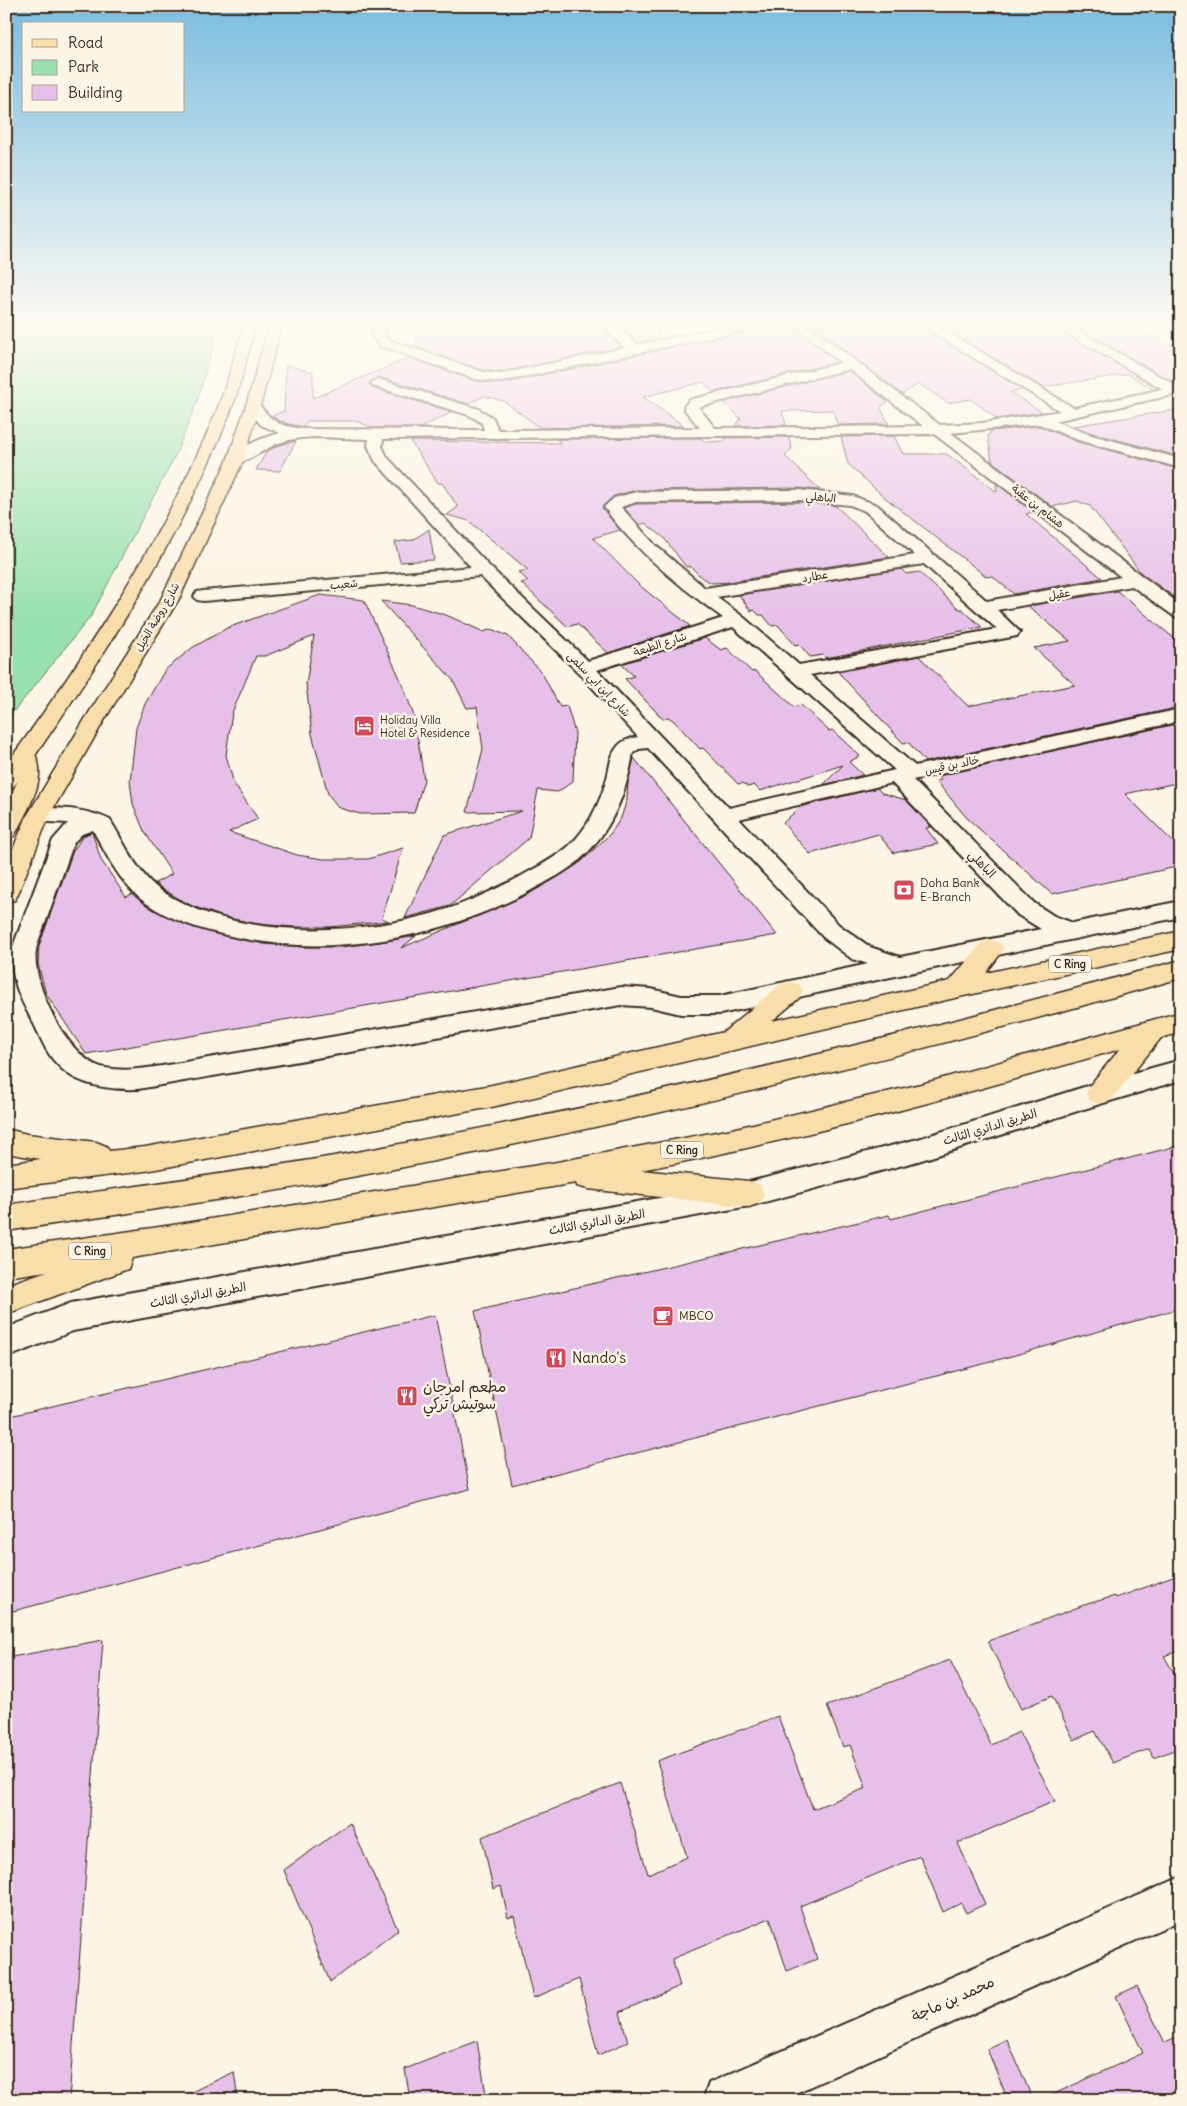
<svg xmlns="http://www.w3.org/2000/svg" width="1187" height="2106" viewBox="0 0 1187 2106" font-family="Delius,'Playpen Sans Arabic',sans-serif">
	<style>
		.green { fill: #99e1af; stroke: #6a8666 }
		.building { fill: #e7c0e9; stroke: #3b2a1e }
		.lines { fill: none; stroke-linecap: round; stroke-linejoin: round }
		.street-casing { stroke: #3b2a1e; stroke-width: 4 }
		.primary-casing { stroke: #3b2a1e; stroke-width: 3 }
		.highway-casing { stroke: #3b2a1e; stroke-width: 3 }
		.street { fill: #fcf5e5; fill-rule: evenodd }
		.primary { fill: #f8deab; fill-rule: evenodd }
		.highway { fill: #f8deab; fill-rule: evenodd }
		.labels { text-anchor: middle; stroke-width: 5; stroke-linejoin: round; paint-order: stroke }
		.far-street-label { font-size: 11px; fill: #3b2a1e; stroke: #fcf5e5 }
		.far-poi-label { font-size: 11px; fill: #3b2a1e; stroke: #fcf5e5; text-anchor: start }
		.shield { fill: #fcf5e5; stroke: #75675a; stroke-width: 1 }
		.shield-label { font-size: 11px; font-weight: bold; fill: #3b2a1e }
		.street-label { font-size: 12px; fill: #3b2a1e; stroke: #fcf5e5 }
		.poi-label { font-size: 12px; fill: #3b2a1e; stroke: #fcf5e5; text-anchor: start }
		.near-poi-label { font-size: 15px; fill: #3b2a1e; stroke: #fcf5e5; text-anchor: start }
		.near-street-label { font-size: 15px; fill: #3b2a1e; stroke: #fcf5e5 }
	</style>
	<rect width="100%" height="100%" fill="#fcf5e5"/>
	<filter id="ink" filterUnits="userSpaceOnUse"><feTurbulence type="fractalNoise" baseFrequency=".02" numOctaves="2"/><feDisplacementMap in="SourceGraphic" scale="10" xChannelSelector="R" yChannelSelector="G"/><feConvolveMatrix kernelMatrix="1 2 1 2 8 2 1 2 1" color-interpolation-filters="sRGB"/></filter>
	<g filter="url(#ink)">
		<path class="green" d="M37 326H216L211 354 197 402 175 456 91 616 6 721V329Z"/>
		<path class="building" d="M416 326H601L621 347 500 372 483 370 415 347Z
			M620 326H658L659 338 638 343Z
			M759 326H793L837 362 714 392 703 382 643 397 684 426 540 428 504 401 484 396 468 404 379 377 369 383 372 388 452 412 420 428H373L356 421H307L304 427 284 423V421H279L272 416 284 411 286 365 313 372V398L409 358 475 381 500 384 745 332Z
			M813 326H920L1023 390 1010 392 1042 412 997 419 971 399 948 403 919 384 902 394Z
			M941 326H1052L1158 388 1153 389 1128 374 1043 387Z
			M1075 326H1133L1181 351V383L1177 384Z
			M849 371 888 402 880 407 889 424 837 425 833 410 782 411 786 425 735 426 741 419 724 402Z
			M1181 409V457L1089 432 1073 426Z
			M1039 426 1078 442 1181 470V602L1142 574 1090 506 1077 501 1053 507 992 461 988 436 991 431Z
			M894 436 903 454H947L997 492 996 483 1033 512 1026 514 1102 578 1014 594 992 576 987 577 883 496 848 464 841 437Z
			M789 437 792 449 785 456 820 490 799 488 636 490 614 496 603 506 602 508 620 530 593 538 639 585 690 626 608 653 577 624 568 627 521 583 528 581 518 572 528 570 469 521 447 515 458 507 442 483H438L410 441 561 443 556 439 700 438 706 442 724 441 726 438Z
			M296 441 280 471 256 470 267 451 280 445Z
			M799 502 836 506 889 557 728 582 712 583 702 578 690 566 686 567 664 538 645 523 639 525 624 508 636 504Z
			M429 529 434 560 400 562 395 542 413 540Z
			M901 569 906 574 919 572 959 609H962L982 627 826 658 823 655 810 657 799 644 795 645 778 625 772 626 763 615H759L754 610 751 611 739 595Z
			M1117 591 1181 644V707L925 762 908 742 903 743 838 672 919 656 968 706 1075 685 1034 648 1070 641 1028 606Z
			M320 595 364 600 403 685 415 719 424 780 414 813 360 814 339 808 328 794 312 734 306 684 314 636 265 656H256L232 713 226 755 234 784 258 819 229 832 297 855 323 859H368L403 848 382 918 389 921 330 927H294L258 924 224 917 192 906 164 890 155 883 172 874 144 831 133 804 130 781 136 728 145 704 165 670 192 648 227 628Z
			M381 601 412 605 446 615 484 632 491 629 508 636 542 673 560 707 567 706 575 733 573 781 558 792 538 790 529 838 450 906 405 918 444 835 522 811 467 812 483 749 477 707 467 708 453 680Z
			M705 638 721 650 727 648 752 672 755 671 792 705 795 707 801 705 829 731 832 730 860 756 849 762 863 775 823 785 843 765 760 791 754 785 748 787 743 783 738 784 703 748 700 749 674 721 668 717 663 719 625 679 634 676 621 664Z
			M1181 723V782L1125 794 1181 850V866L1052 894 967 818 936 781 941 780 938 776Z
			M634 758 777 935 86 1054 46 994 38 964 39 946 73 851 83 836 92 832 101 860 126 897 132 894 154 910 194 928 264 944 302 947H341L380 942 416 936 401 948 527 895 558 877 581 862 611 833 621 818 627 799 628 782Z
			M877 788 882 793 906 800 931 827 926 828 938 844 894 853 878 834 810 854 783 823 800 807Z
			M1181 1145V1308L987 1363 512 1485 475 1311 889 1215 891 1219Z
			M435 1315 470 1489 6 1613V1417Z
			M1181 1574V1650L1164 1656 1181 1685V1747L1154 1758 1149 1749 1113 1763 1095 1731 1074 1740 1052 1696 1021 1709 988 1641 1084 1605 1115 1596 1116 1598Z
			M103 1640 69 2100H6V1658Z
			M950 1660 991 1745 1019 1732 1055 1801 958 1843 985 1904 966 1913 961 1903 943 1912 920 1856 800 1906 817 1959 787 1971 770 1918 672 1959 680 1986 620 2012 628 2042 598 2055 579 1979 533 1998 514 1916 508 1918 501 1886 493 1889 482 1837 620 1783 648 1874 687 1857 657 1761 778 1716 813 1809 866 1788 850 1745 843 1747 827 1706Z
			M350 1823 398 1930 330 1982 284 1870Z
			M1137 1986 1165 2043 1181 2036V2100H1041L1143 2053 1116 1996Z
			M1007 2039 1033 2100H1008L987 2049Z
			M477 2041 487 2100H410L405 2069Z
			M234 2072 238 2100H174Z"/>
		<g class="lines">
			<g class="street-casing">
				<path id="street" d="M374 326H386L384 336 389 340 483 372 500 374 625 348 603 326H617L637 345 726 326H751L745 330 500 382 476 379 381 346 372 337Z
					M795 326H809L940 425 983 423 1060 411 922 326H937L1074 408 1163 389 1054 326H1070L1177 386 1181 385V393L1055 421 1088 434 1181 459V468L1078 440 1039 424 951 433 1181 605V618L1175 617 1132 586 997 610 1020 632 1017 636 810 675 915 766 1181 709V721L913 780 1034 903 1054 916 1073 923 1181 901V917L900 975 720 1014H681L651 1007 621 1005 138 1089C110 1090 76 1086 57 1064 46 1053 41 1038 34 1024 20 999 10 979 12 949L53 840 68 823 30 821 27 816 30 811C55 805 88 809 110 820 126 845 137 875 163 892 234 939 352 936 431 914 461 906 490 892 518 878 535 868 554 859 569 846 588 828 600 803 607 778 610 767 610 755 618 746 623 740 631 738 638 737L578 672 480 576 203 601 197 600 194 596 197 592 203 591 471 567 375 461 368 446 369 439C340 439 307 433 279 443 266 448 240 467 230 464L228 461C238 446 263 438 280 433L261 425 246 406 248 403H258C272 423 281 426 304 429L484 430 482 423 469 415 373 386 371 383 378 379 479 409 493 418 498 430 700 428 685 410 684 407 689 400 841 363ZM849 369 923 426 715 428 698 407ZM934 434 1121 577 987 601 877 505 853 496 799 490 636 492 614 498 604 507C633 549 682 588 723 618L588 661 490 567 387 457 382 446 383 439ZM799 500 850 505 865 511 915 555 705 588 655 545 621 507 636 502ZM924 564 997 629 799 665 742 616 716 597ZM733 627 895 770 729 808 597 670ZM648 748 823 937 852 959 868 964 720 996H681L651 989 621 987 162 1066C143 1069 121 1072 101 1067 67 1057 31 984 36 950 38 939 44 928 47 918 56 893 65 867 74 842L82 834 93 830C107 856 121 885 146 903 169 919 198 929 226 935 326 959 435 940 526 893 546 882 569 871 586 854 613 827 627 790 633 753L639 749ZM892 783 1018 915 1041 929 900 957 870 947 839 925 739 819Z
					M1181 1060V1080L1100 1104 918 1161 749 1206 73 1331 6 1358V1328L71 1303 749 1182 918 1139 1100 1082Z
					M1181 1877V1920L780 2100H703L709 2083Z"/>
			</g>
			<g class="primary-casing">
				<path id="primary" d="M244 326H256C247 354 242 383 231 410 178 545 97 667 14 786L6 788V765C87 654 164 538 217 410 228 383 234 354 244 326Z
					M269 326H281L260 406 243 461 179 599 105 719 49 816 18 894 15 900 6 902V865L27 816 85 719 161 599 227 461 246 406Z"/>
			</g>
			<g class="highway-casing">
				<path id="highway" d="M25 750 33 751C50 776 28 808 17 831L14 836 6 838V807L17 782 14 756 17 751Z
					M1181 931V949L959 997 492 1107 145 1171 6 1188V1164L41 1159 6 1153V1129L27 1134 96 1142 106 1146 109 1151 145 1147 492 1085 724 1032 781 984 790 982 799 984 803 991 799 998 772 1021 950 981 982 943 991 940 1000 943 1004 949 986 973Z
					M1181 960V978C904 1057 624 1126 341 1179 230 1200 118 1214 6 1231V1205C117 1188 230 1174 340 1155 624 1104 904 1037 1181 960Z
					M1181 1012V1032L1161 1038 1110 1101 1100 1104 1090 1101 1086 1093 1090 1085 1120 1049C962 1095 803 1139 641 1170L749 1181 760 1185 764 1194 760 1203 749 1207 588 1189 577 1186 576 1183 132 1258 128 1269 6 1314V1285L47 1271 6 1277V1249L173 1225 557 1162 732 1129 925 1083Z"/>
			</g>
			<use href="#street" class="street"/>
			<use href="#primary" class="primary"/>
			<use href="#highway" class="highway"/>
		</g>
	</g>
	<linearGradient id="sky" x2="0" y2="1"><stop stop-color="#7bbcdf"/><stop offset="0.52" stop-color="#fefaf3"/><stop offset="1" stop-color="#fefaf3" stop-opacity="0"/></linearGradient>
	<rect width="1187" height="621" fill="url(#sky)"/>
	<defs>
		<g id="hotel-square" transform="scale(1.125)"><rect x="-9" y="-9" width="18" height="18" rx="4" fill="#d1495b" stroke="#fcf5e5"/><path d="M-6-4.5h1.5V1H6V5H4.5V3h-9V5H-6ZM-4 0a1.8 1.8 0 1 1 3.6 0ZM.5 0V-2.5h3Q6-2.5 6 0Z" fill="#fff"/></g>
		<g id="bank-square" transform="scale(1.125)"><rect x="-9" y="-9" width="18" height="18" rx="4" fill="#d1495b" stroke="#fcf5e5"/><path d="M-6-4H6V4H-6ZM0-2.3a2.3 2.3 0 1 0 0 4.6a2.3 2.3 0 1 0 0-4.6Z" fill="#fff"/></g>
		<g id="cafe-square" transform="scale(1.125)"><rect x="-9" y="-9" width="18" height="18" rx="4" fill="#d1495b" stroke="#fcf5e5"/><path d="M-5.5-4.5H6V0H3Q3 3.5 0 3.5H-2.5Q-5.5 3.5-5.5 0ZM3-3.2v2h1.7v-2ZM-6 4.5H4V6H-6Z" fill="#fff"/></g>
		<g id="restaurant-square" transform="scale(1.125)"><rect x="-9" y="-9" width="18" height="18" rx="4" fill="#d1495b" stroke="#fcf5e5"/><path d="M-5-6h1v4h1v-4h1v4h1v-4h1v5L-1.5 .5V6h-2V.5L-5-1ZM5-6V6H3V1.5H1.5Q1.5-4 5-6Z" fill="#fff"/></g>
	</defs>
	<g fill-rule="evenodd">
		<use href="#hotel-square" x="364" y="726"/>
		<use href="#bank-square" x="904" y="890"/>
		<use href="#cafe-square" x="663" y="1316"/>
		<use href="#restaurant-square" x="556" y="1358"/>
		<use href="#restaurant-square" x="407" y="1396"/>
	</g>
	<g class="labels">
		<g class="far-street-label">
			<text transform="translate(821 497) rotate(5)" y="4">الباهلي</text>
			<text transform="translate(1038 506) rotate(38)" y="4">هشام بن عقبة</text>
			<text transform="translate(815 576) rotate(-9)" y="4">عطارد</text>
			<text transform="translate(344 584) rotate(-5)" y="4">شعيب</text>
			<text transform="translate(1059 594) rotate(-10)" y="4">عقيل</text>
			<text transform="translate(157 617) rotate(-60)" y="4">شارع روضة الخيل</text>
			<text transform="translate(660 644) rotate(-18)" y="4">شارع الطبعة</text>
			<text transform="translate(599 684) rotate(46)" y="4">شارع ابن ابي سلمى</text>
			<text transform="translate(952 765) rotate(-12)" y="4">خالد بن قيس</text>
		</g>
		<g class="far-poi-label">
			<text x="380" y="724">Holiday Villa<tspan x="380" dy="13">Hotel &amp; Residence</tspan></text>
		</g>
		<g class="shield">
			<rect x="1049" y="955.5" width="42" height="17" rx="4"/>
			<rect x="661" y="1141.5" width="42" height="17" rx="4"/>
			<rect x="69" y="1242.5" width="42" height="17" rx="4"/>
		</g>
		<g class="shield-label">
			<text x="1070" y="968">C Ring</text>
			<text x="682" y="1154">C Ring</text>
			<text x="90" y="1255">C Ring</text>
		</g>
		<g class="street-label">
			<text transform="translate(982 864) rotate(46)" y="4">الباهلي</text>
			<text transform="translate(990 1127) rotate(-17)" y="4">الطريق الدائري الثالث</text>
			<text transform="translate(597 1222) rotate(-10)" y="4">الطريق الدائري الثالث</text>
			<text transform="translate(198 1295) rotate(-10)" y="4">الطريق الدائري الثالث</text>
		</g>
		<g class="poi-label">
			<text x="920" y="887">Doha Bank<tspan x="920" dy="14">E-Branch</tspan></text>
			<text x="679" y="1320">MBCO</text>
		</g>
		<g class="near-poi-label">
			<text x="572" y="1363">Nando's</text>
			<text x="423" y="1392">مطعم امرجان<tspan x="423" dy="17">سوتيش تركي</tspan></text>
		</g>
		<g class="near-street-label">
			<text transform="translate(953 1999) rotate(-24)" y="5">محمد بن ماجة</text>
		</g>
	</g>
	<rect width="1187" height="2106" fill="none" stroke="#fcf5e5" stroke-width="25"/>
	<rect x="12" y="12" width="1162" height="2081" fill="none" stroke="#3b2a1e" stroke-width="2" filter="url(#ink)"/>
	<rect x="22" y="22" width="162" height="90" fill="#fcf5e5" stroke="#afa495"/>
	<rect x="32" y="39" width="25" height="8" fill="#f8deab" stroke="#afa495"/>
	<text x="68" y="48" font-size="15" fill="#3b2a1e">Road</text>
	<rect x="32" y="60" width="25" height="15" fill="#99e1af" stroke="#afa495"/>
	<text x="68" y="72" font-size="15" fill="#3b2a1e">Park</text>
	<rect x="32" y="85" width="25" height="15" fill="#e7c0e9" stroke="#afa495"/>
	<text x="68" y="98" font-size="15" fill="#3b2a1e">Building</text>
</svg>
